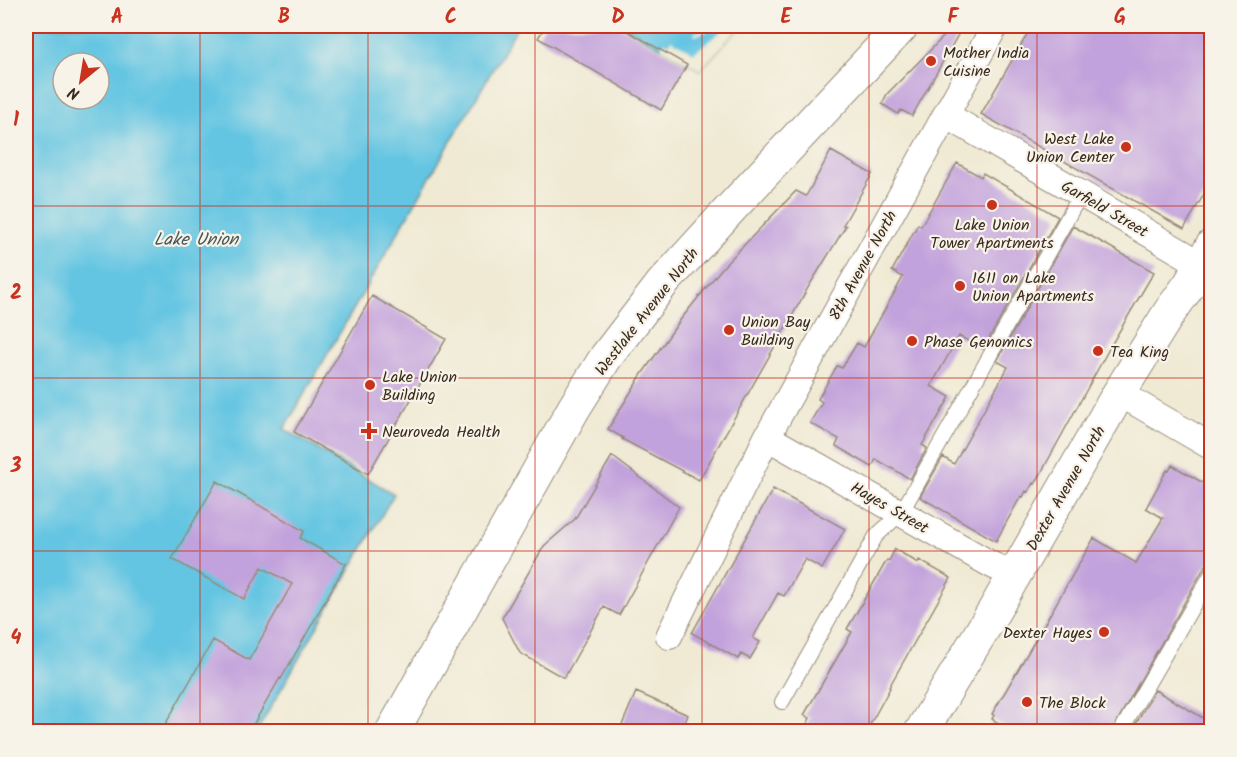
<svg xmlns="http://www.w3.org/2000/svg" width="1237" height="757" viewBox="0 0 1237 757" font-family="Kalam,sans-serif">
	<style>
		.water { fill: #64c5e2; stroke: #507880; stroke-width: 1.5; fill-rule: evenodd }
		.pier { fill: #f0ead4 }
		.building { fill: #c2a2dc }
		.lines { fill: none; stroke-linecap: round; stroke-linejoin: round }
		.lane-casing { stroke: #968a79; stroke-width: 16 }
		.street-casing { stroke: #968a79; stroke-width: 28 }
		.secondary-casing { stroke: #968a79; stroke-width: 35 }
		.lane { stroke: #fff; stroke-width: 14 }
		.street { stroke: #fff; stroke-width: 26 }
		.secondary { stroke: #fff; stroke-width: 33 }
		.grid { fill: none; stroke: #c8321e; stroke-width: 1.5; stroke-opacity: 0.55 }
		.poi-dot { fill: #c8321e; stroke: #f7f3e8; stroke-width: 2 }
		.labels { text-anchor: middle; stroke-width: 4.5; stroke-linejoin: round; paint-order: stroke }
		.poi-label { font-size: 16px; fill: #3b2a1e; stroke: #f7f3e8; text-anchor: start }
		.street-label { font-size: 16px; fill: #3b2a1e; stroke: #f7f3e8 }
		.water-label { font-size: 18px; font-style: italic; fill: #475859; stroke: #f7f3e8 }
		.neatline { fill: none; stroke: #c8321e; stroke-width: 2 }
		.grid-label { font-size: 20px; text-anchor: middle; font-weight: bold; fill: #c8321e }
	</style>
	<rect width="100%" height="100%" fill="#f7f3e8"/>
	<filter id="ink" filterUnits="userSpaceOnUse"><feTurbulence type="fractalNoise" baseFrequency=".0167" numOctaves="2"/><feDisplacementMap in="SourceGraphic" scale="12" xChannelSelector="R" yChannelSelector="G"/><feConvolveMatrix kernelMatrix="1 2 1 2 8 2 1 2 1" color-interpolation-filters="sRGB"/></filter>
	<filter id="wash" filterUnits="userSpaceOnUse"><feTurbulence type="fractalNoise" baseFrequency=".008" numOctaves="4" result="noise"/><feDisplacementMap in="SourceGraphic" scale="24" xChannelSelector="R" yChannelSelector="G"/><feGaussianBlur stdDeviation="1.35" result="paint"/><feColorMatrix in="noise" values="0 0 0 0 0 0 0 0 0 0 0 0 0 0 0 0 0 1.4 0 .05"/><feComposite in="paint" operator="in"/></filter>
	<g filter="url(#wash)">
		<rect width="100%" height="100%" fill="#f0ead4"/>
		<path class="water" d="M26 26H518L284 429 394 494 257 731H26ZM63 63H99V99H63Z
			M623 26H741L700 70Z"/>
		<path class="pier" d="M713 26H741L700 70 661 48 664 42 668 44 671 40 694 53 723 30 719 26 695 36 694 33Z"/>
		<g id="blocks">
			<path class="building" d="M545 26H619L687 65 661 110 538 38Z
				M954 26H963L912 116 901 110 898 114 882 104 887 94Z
				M1032 26H1212V180L1184 229 981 114Z
				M831 151 872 174 843 225 846 226 809 286 699 480 622 439 623 438 608 429 642 374 681 319 722 268 796 191 806 196Z
				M957 163 981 177 983 173 1058 217 983 349 959 336 931 386 950 397 922 445 927 448 910 479 876 459 872 467 836 446 839 439 810 423 822 402 818 399 837 366 842 368 857 343 864 347 903 277 892 271 918 224 921 226Z
				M1073 226 1154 272 1110 347 1035 484 1033 483 1028 492 1026 491 1023 497 1021 496 996 541 920 497 943 457 954 464 1008 367 997 361Z
				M372 296 446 339 368 474 294 432Z
				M612 456 679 507 619 615 604 607 564 678 520 653 502 618 544 546 575 519Z
				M1172 465 1212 488V559L1204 568 1111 732H1013L992 719 994 715 992 714 1015 675 1094 538 1136 563 1163 518 1146 508 1167 470 1169 471Z
				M217 481 304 531 300 538 346 564 281 679 280 678 249 732H161L213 640 249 660 292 584 262 567 244 599 172 559Z
				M773 489 845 529 822 569 805 559 784 596 778 593 753 638 760 642 750 659 741 654 738 659 692 633Z
				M895 549 918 563 919 560 951 578 889 687 890 688 866 732H820L807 724 810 718 804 715 852 632 847 629 887 560 889 561Z
				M1155 690 1212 723V732H1131Z
				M636 692 688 715 681 732H619Z"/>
		</g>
	</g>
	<g filter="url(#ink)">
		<use href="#blocks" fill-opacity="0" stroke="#968a79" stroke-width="1.5"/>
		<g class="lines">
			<g class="lane-casing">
				<path id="lane" d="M782 702 876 536 901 513 1081 194
					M1120 732 1212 573"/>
			</g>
			<g class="street-casing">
				<path id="street" d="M946 115 1201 264
					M1119 393 1212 447
					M767 437 992 565 1014 575
					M669 636 767 437 995 26"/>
			</g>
			<g class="secondary-casing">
				<path id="secondary" d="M392 732 574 408 606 357 662 284 734 205 902 26
					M921 732 995 609 1119 393 1169 313 1190 284 1212 246"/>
			</g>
			<use href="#lane" class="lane"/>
			<use href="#street" class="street"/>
			<use href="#secondary" class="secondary"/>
		</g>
	</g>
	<path class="grid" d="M200 26V732M368 26V732M535 26V732M702 26V732M869 26V732M1037 26V732M26 206H1212M26 378H1212M26 551H1212"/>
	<g class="poi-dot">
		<circle cx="931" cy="61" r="6"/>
		<circle cx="1126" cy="147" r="6"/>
		<circle cx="992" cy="205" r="6"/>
		<circle cx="960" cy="286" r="6"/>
		<circle cx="729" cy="330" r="6"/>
		<circle cx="912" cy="341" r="6"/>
		<circle cx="1098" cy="351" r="6"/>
		<circle cx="370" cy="385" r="6"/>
		<path d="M366 422h6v6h6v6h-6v6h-6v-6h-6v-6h6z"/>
		<circle cx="1104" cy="632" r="6"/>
		<circle cx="1027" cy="702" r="6"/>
	</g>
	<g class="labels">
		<g class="poi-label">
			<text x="943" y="58">Mother India<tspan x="943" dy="18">Cuisine</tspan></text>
			<text x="1114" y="144" text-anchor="end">West Lake<tspan x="1114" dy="18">Union Center</tspan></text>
			<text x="992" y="230" text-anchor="middle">Lake Union<tspan x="992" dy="18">Tower Apartments</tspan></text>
			<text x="972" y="283">1611 on Lake<tspan x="972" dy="18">Union Apartments</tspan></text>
			<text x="741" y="327">Union Bay<tspan x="741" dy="18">Building</tspan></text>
			<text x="924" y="347">Phase Genomics</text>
			<text x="1110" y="357">Tea King</text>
			<text x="382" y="382">Lake Union<tspan x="382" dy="18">Building</tspan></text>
			<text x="382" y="437">Neuroveda Health</text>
			<text x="1092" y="638" text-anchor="end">Dexter Hayes</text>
			<text x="1039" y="708">The Block</text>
		</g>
		<g class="street-label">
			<text transform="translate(1105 208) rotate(30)" y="6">Garfield Street</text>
			<text transform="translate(862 265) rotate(-61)" y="6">8th Avenue North</text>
			<text transform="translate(646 311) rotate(-52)" y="6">Westlake Avenue North</text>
			<text transform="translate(1065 488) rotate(-60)" y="6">Dexter Avenue North</text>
			<text transform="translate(890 507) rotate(30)" y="6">Hayes Street</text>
		</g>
		<g class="water-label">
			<text x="196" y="245">Lake Union</text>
		</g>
	</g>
	<rect width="1237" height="757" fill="none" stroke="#f7f3e8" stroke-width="66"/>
	<g transform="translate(81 81) rotate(210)"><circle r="28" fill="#f7f3e8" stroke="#aca397" stroke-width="1.5"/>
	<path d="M0-4.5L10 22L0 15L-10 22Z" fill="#c8321e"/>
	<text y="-9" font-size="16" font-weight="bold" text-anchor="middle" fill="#3b2a1e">N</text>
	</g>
	<rect x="33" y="33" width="1171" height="691" class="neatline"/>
	<g class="grid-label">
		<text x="117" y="23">A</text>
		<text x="284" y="23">B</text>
		<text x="451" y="23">C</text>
		<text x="618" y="23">D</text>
		<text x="786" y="23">E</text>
		<text x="953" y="23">F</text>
		<text x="1120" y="23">G</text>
		<text x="16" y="126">1</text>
		<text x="16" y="299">2</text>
		<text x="16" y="472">3</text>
		<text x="16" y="644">4</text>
	</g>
</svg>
